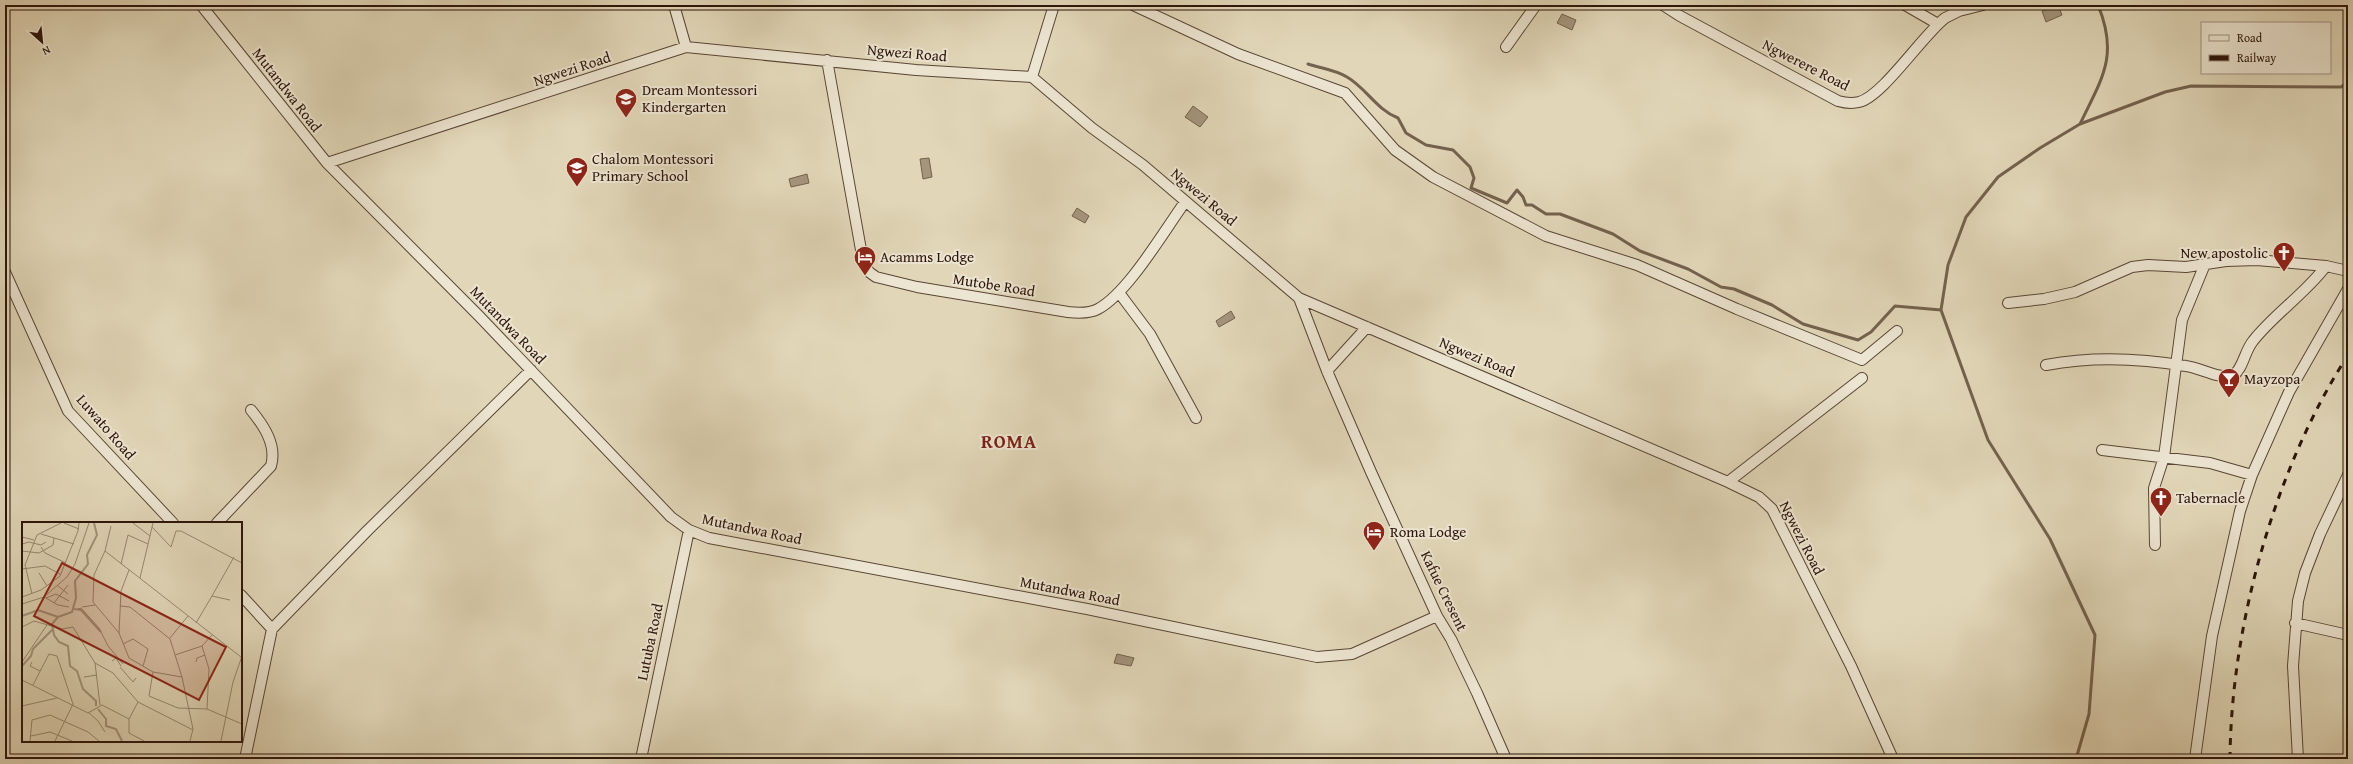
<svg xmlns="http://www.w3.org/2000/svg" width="2353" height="764" viewBox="0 0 2353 764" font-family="'Gentium Book Plus',serif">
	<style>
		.water { fill: #a4957d; stroke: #74614f }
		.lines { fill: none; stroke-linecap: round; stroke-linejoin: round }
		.stream { stroke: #74614f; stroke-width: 3 }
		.minor-casing { stroke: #5a4536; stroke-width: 12 }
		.minor { stroke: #ece5d1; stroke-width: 10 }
		.rail { stroke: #2d140b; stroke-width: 3; stroke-dasharray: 7 7; stroke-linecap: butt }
		.labels { text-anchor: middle; stroke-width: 4; stroke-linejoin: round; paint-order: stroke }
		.street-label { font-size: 15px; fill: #2d140b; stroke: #ece5d1 }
		.poi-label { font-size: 15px; fill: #2d140b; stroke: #ece5d1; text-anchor: start }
		.district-label { font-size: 19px; font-weight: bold; letter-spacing: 1px; fill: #7a1f14; stroke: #ece5d1 }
		.inset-river { fill: none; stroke: #a4957d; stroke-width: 2 }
		.inset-road { fill: none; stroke: #998973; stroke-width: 1 }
		.view { fill: #8f2418; fill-opacity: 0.15; stroke: #8f2418; stroke-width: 2 }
		.inset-edge { fill: none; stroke: #2d140b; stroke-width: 2 }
	</style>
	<rect width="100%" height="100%" fill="#e1d7b8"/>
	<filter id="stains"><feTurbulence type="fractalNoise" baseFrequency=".005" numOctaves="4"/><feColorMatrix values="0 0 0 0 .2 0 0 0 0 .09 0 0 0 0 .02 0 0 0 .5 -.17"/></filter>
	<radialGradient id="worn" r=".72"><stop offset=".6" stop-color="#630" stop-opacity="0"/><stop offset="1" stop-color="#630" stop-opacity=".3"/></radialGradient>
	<path class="water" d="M2058 5 2062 15 2046 22 2042 11Z
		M1562 14 1576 20 1572 30 1557 23Z
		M1193 106 1208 117 1200 127 1185 117Z
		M929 158 932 177 923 179 920 159Z
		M807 174 809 183 791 187 789 179Z
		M1077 208 1089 216 1085 223 1072 216Z
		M1231 311 1235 318 1219 327 1216 321Z
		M1117 654 1134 658 1131 666 1114 663Z"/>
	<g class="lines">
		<path class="stream" d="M1308 64C1320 68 1336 70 1347 77 1366 88 1377 110 1398 118L1406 133 1426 145 1453 150 1470 167 1474 178 1471 188 1507 203 1517 190 1523 197 1526 205H1532L1546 214H1560L1613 234 1640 251 1688 269 1721 287 1734 289 1772 305 1803 324 1858 340 1871 332 1895 306 1941 310
			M2080 124C2102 78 2119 56 2098 5
			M2076 759 2089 714 2095 635 2050 539 1988 440 1941 310 1948 265 1966 217 1998 177 2040 148 2080 124 2165 92 2191 86 2341 87 2348 82"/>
		<g class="minor-casing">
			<path id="minor" d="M201 5 327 163 479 316 671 517 689 530 709 538 1087 609 1317 657 1352 654 1437 616
				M674 5 686 47
				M1133 5 1238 54 1345 93 1395 150 1433 177 1546 236 1637 265 1737 309 1862 360 1897 331
				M1663 5 1680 16 1838 101C1845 103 1851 104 1859 102 1883 96 1922 36 1945 18L1959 11 1983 5
				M1905 5 1938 24
				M1506 47 1536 5
				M827 60 863 261 869 272 876 277 917 287 1068 312C1077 313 1089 314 1098 309 1128 293 1164 231 1185 202
				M1032 77 1054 5
				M327 163 686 47 916 70 1032 77 1092 128 1143 165 1299 298 1728 482 1759 497 1772 509 1851 666 1893 759
				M5 272 68 411 173 523
				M1120 294 1150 334 1196 418
				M1299 298 1327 371 1371 472 1437 616 1451 639 1477 693 1506 759
				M2008 303 2044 299 2075 292 2132 267 2148 265 2186 267 2226 261 2257 260 2326 266 2348 271
				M2046 365C2093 356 2139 358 2186 366 2201 368 2218 379 2233 376 2244 367 2244 352 2253 341 2274 314 2305 294 2326 266
				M1327 371 1367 327
				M2102 450 2210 463 2252 475
				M1728 482 1862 378
				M217 523 271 466C277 445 264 426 251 410
				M2155 545 2154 488 2164 457 2182 320 2205 264
				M241 595 272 629
				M2295 623 2348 635
				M245 759 272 629 367 531 531 370
				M641 759 689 530
				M2195 759 2212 636 2240 511 2252 475 2289 392 2348 289
				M2298 759 2293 666 2298 601 2305 573 2320 534 2348 475"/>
		</g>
		<use href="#minor" class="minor"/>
		<path class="rail" d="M2230 759C2231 625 2275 468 2348 355"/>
	</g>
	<defs>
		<g id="school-pin" transform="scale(1.15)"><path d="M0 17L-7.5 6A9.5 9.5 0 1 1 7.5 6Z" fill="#8f2418" stroke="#ece5d1"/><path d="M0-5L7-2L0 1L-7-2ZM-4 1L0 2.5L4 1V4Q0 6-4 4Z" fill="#fff"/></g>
		<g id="church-pin" transform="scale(1.15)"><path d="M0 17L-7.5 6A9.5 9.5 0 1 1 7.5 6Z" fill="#8f2418" stroke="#ece5d1"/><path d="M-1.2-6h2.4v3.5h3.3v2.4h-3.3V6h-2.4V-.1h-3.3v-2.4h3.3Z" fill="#fff"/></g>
		<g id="hotel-pin" transform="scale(1.15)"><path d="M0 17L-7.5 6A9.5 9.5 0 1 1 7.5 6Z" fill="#8f2418" stroke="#ece5d1"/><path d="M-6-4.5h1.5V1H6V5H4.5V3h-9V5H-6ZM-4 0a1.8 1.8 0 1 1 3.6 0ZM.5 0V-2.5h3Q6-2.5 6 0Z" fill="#fff"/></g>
		<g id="bar-pin" transform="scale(1.15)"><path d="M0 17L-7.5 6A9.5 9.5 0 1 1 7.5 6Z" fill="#8f2418" stroke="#ece5d1"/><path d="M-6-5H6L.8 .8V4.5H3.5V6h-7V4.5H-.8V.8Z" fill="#fff"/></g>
	</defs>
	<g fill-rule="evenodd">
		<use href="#school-pin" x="626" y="99"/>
		<use href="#school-pin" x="577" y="168"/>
		<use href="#church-pin" x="2284" y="253"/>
		<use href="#hotel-pin" x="865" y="257"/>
		<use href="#bar-pin" x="2229" y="379"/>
		<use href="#church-pin" x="2161" y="498"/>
		<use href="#hotel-pin" x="1374" y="532"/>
	</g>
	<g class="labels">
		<g class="street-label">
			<text transform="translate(907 53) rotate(5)" y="5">Ngwezi Road</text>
			<text transform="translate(1806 65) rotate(27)" y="5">Ngwerere Road</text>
			<text transform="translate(572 69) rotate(-18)" y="5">Ngwezi Road</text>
			<text transform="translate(287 90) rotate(52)" y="5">Mutandwa Road</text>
			<text transform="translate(1204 197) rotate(40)" y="5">Ngwezi Road</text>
			<text transform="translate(994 285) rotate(9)" y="5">Mutobe Road</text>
			<text transform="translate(508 325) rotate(46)" y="5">Mutandwa Road</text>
			<text transform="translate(1477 357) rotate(23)" y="5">Ngwezi Road</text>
			<text transform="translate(106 427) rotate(49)" y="5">Luwato Road</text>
			<text transform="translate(752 529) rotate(12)" y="5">Mutandwa Road</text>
			<text transform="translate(1802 538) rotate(63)" y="5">Ngwezi Road</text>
			<text transform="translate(1070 591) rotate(11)" y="5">Mutandwa Road</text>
			<text transform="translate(1444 591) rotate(64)" y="5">Kafue Cresent</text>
			<text transform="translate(650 642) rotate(-78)" y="5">Lutuba Road</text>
		</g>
		<g class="poi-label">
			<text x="642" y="95">Dream Montessori<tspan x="642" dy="17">Kindergarten</tspan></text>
			<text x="592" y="164">Chalom Montessori<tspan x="592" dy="17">Primary School</tspan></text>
			<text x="2268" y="258" text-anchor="end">New apostolic</text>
			<text x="880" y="262">Acamms Lodge</text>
			<text x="2244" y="384">Mayzopa</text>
			<text x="2176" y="503">Tabernacle</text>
			<text x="1390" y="537">Roma Lodge</text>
		</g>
		<g class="district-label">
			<text x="1009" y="448">ROMA</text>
		</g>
	</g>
	<g transform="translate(22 522)">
		<rect width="220" height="220" fill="#e1d7b8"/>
		<path class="inset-river" d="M52 87 59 88 79 110M0 94 16 88 36 95 50 90 54 76 53 59 66 42 65 33 75 13 72 1M36 95 30 102 32 113 37 120 46 124 48 144 55 149 61 167 74 179V184M0 144 9 134 11 127 30 108M76 187 84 197V204L94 207 100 219"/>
		<path class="inset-road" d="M42 1 57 7M111 1 128 14M89 4 83 29 72 53 71 80 97 111 107 136 131 150 160 155M130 5 149 25 154 9H159L220 41M19 12 52 22M0 15 12 18M0 22 7 20 19 23 24 20M19 25 23 31 44 41M0 29 17 31 31 23 32 16M83 29 219 135M99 42 106 13 126 22M0 47 23 44 38 52M4 47 3 43 15 13 39 1M4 47 10 72M17 51 25 64M118 56 131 1M36 64 46 72M190 74 212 35M0 75 19 68 38 54 56 9 57 1M22 75 36 83 47 85M24 76 34 72 47 79M32 81 46 63M0 82 22 75 45 55 53 42 67 1M98 84 108 85 148 117 160 155 171 207 168 219M60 85 73 83M56 87 59 86 77 106 86 124 101 142M174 101 190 74 208 78M0 105 12 99 40 107 51 105 73 141 91 151 116 180 171 208M97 111 99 69 107 48M148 116 166 94M101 122 111 117 126 127 121 144M180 124 187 147 185 187M153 133 180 124 190 113M90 139 94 136 99 144M0 140 25 103M10 140 8 144 18 149M174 140 175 136 183 133M73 141 78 183M98 145 111 160 114 156M131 150 127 174 156 186 185 187 220 202M62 155 75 153M0 158 66 191 80 183 107 197V211L122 219M11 163 27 132 35 134 51 182 33 219M0 184 35 176M67 191 76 199 83 210M107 197 116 180M9 214 28 210 50 219M8 219 10 198 28 193 66 210 77 219M199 219 211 160 220 134"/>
		<path class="view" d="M40 41 204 125 177 178 12 94Z"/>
		<rect width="220" height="220" class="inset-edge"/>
	</g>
	<rect width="2353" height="764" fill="none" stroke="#e1d7b8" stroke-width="20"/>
	<rect x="6" y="6" width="2341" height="752" fill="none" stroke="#2d140b" stroke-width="2"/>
	<rect x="10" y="10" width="2333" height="744" fill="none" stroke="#2d140b"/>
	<rect x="2201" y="22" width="130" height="52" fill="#ece5d1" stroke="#a09182"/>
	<rect x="2209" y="35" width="20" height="6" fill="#ece5d1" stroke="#a09182"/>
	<text x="2237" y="42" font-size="12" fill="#2d140b">Road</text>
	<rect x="2209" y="55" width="20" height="6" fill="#2d140b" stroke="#a09182"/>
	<text x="2237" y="62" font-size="12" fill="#2d140b">Railway</text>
	<g transform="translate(42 42) rotate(153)" stroke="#ece5d1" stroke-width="3" paint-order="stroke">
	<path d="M0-3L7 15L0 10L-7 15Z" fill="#2d140b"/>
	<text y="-6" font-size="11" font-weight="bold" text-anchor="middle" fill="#2d140b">N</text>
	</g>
	<rect width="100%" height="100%" filter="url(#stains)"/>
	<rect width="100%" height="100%" fill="url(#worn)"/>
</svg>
